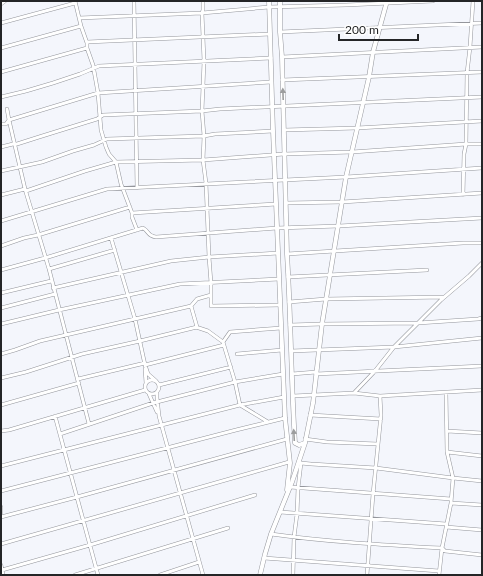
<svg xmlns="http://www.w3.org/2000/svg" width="483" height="576" viewBox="0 0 483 576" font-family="Lato,sans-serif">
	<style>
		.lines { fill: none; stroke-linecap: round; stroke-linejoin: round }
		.minor-casing { stroke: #94969c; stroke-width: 4 }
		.major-casing { stroke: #94969c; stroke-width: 5 }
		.minor { stroke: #fff; stroke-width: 3 }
		.major { stroke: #fff; stroke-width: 4 }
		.oneway { fill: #9c9d9e }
	</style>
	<rect width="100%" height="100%" fill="#f4f6fc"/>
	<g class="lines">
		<g class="minor-casing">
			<path id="minor" d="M75 1 81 26 87 43V48L93 65 98 93 101 130 106 147 109 154 116 162 121 184 132 213V217L137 230
				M134 1 137 188
				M473 1 470 47 467 73 466 144H482
				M1 4 5 1
				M79 18 202 13 269 7 346 5 433 1
				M1 23 75 3
				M280 32 482 23
				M87 42 270 34
				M1 48 81 26
				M282 57 482 47
				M1 72 87 48
				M282 80 482 72
				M1 97 26 91 53 83 80 74 99 66 271 58
				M7 109 9 120 25 189 49 269 89 424
				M1 124H6L9 120 98 93 271 82
				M284 130 357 128 482 121
				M1 147 13 144H17L39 137 84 123 97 119 103 115 202 111 220 109 482 97
				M1 171 42 162 73 151 94 145 107 139 204 136 215 134 273 131
				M26 191 85 171 116 162 203 160 284 154 352 152 466 144 464 154 463 195
				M1 195 25 189
				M286 203 342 202 482 193
				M132 213 276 204
				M1 221 107 189 346 177 482 168
				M111 238 135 319 145 365 148 374 156 381
				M1 246 24 238 38 235 130 207
				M278 253 209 257 211 283V306L280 305
				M287 254 463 243H482
				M49 269 115 250
				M1 270 45 258 143 228C149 231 147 236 156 237L277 228 339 226 482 218
				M288 277 427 270
				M53 288 171 261 209 257 206 183 203 160 204 136 202 111 204 61 202 13 203 10V1
				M1 293 51 281
				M289 302 326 299 444 297
				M1 308 55 294
				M1 324 59 310 180 284 279 279
				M290 325 322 324 418 323 478 319 482 318
				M196 327 208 331 223 342 235 382 240 405 268 422
				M223 342 230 332 281 328
				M291 351 394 347 482 338
				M1 354 15 350 40 341 191 306
				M237 354 282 350
				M145 365 224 345
				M145 369 146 383
				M292 374 316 372
				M316 374 482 366
				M1 378 26 372 82 354 140 341 197 327 191 306 197 299 211 295
				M78 379 145 363
				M145 387a7 7 0 1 1 14 0a7 7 0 1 1-14 0Z
				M159 385 231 367
				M157 393V398L159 416 203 575
				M354 393 375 371 394 347 441 300 469 276 482 263
				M149 394 157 412
				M293 396 354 393 380 396 381 415 373 494 367 575
				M380 396 482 390
				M1 405 79 383
				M310 415 381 419
				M55 416 98 575
				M1 431 9 430 145 390
				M447 431 482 433
				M60 434 153 403 235 382 283 374
				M305 439 327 442 378 444
				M447 452 482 456
				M301 463 311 464 376 468 453 478 482 481
				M1 466 240 405 284 397
				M290 487 451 499
				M1 491 236 430 285 418
				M451 503 482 505
				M1 507V514
				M280 512 446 524
				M1 517 77 497 287 439
				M446 527 482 530
				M271 534C328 542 385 545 442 548L445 551 482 555
				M1 544 289 462
				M264 558 439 571
				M1 565 3 575
				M2 570 90 545 255 495
				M75 575 228 528
				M160 575 199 562
				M293 575 294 537 297 514 298 488 301 463 300 462
				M439 575 442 548 451 503 453 478 447 452 446 393"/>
		</g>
		<g class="major-casing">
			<path id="major" d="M269 1 273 131 285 418 290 463 287 490
				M280 1V32L282 57 287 254C291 317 291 380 295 443L299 445 305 443
				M260 575 265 554 271 534 292 482 305 443 313 403 322 324 346 177 369 77 373 52 387 1"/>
		</g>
		<use href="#minor" class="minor"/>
		<use href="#major" class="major"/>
	</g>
	<defs><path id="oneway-solid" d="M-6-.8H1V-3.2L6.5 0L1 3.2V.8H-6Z"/></defs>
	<g class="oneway">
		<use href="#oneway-solid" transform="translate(283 94) rotate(-92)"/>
		<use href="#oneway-solid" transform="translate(294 435) rotate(-93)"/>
	</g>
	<rect width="483" height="576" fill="none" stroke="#242527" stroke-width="4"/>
	<path d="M339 34v6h79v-6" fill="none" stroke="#242527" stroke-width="2"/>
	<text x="345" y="34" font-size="12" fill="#242527" stroke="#ffffff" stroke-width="3" paint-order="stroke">200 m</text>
</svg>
